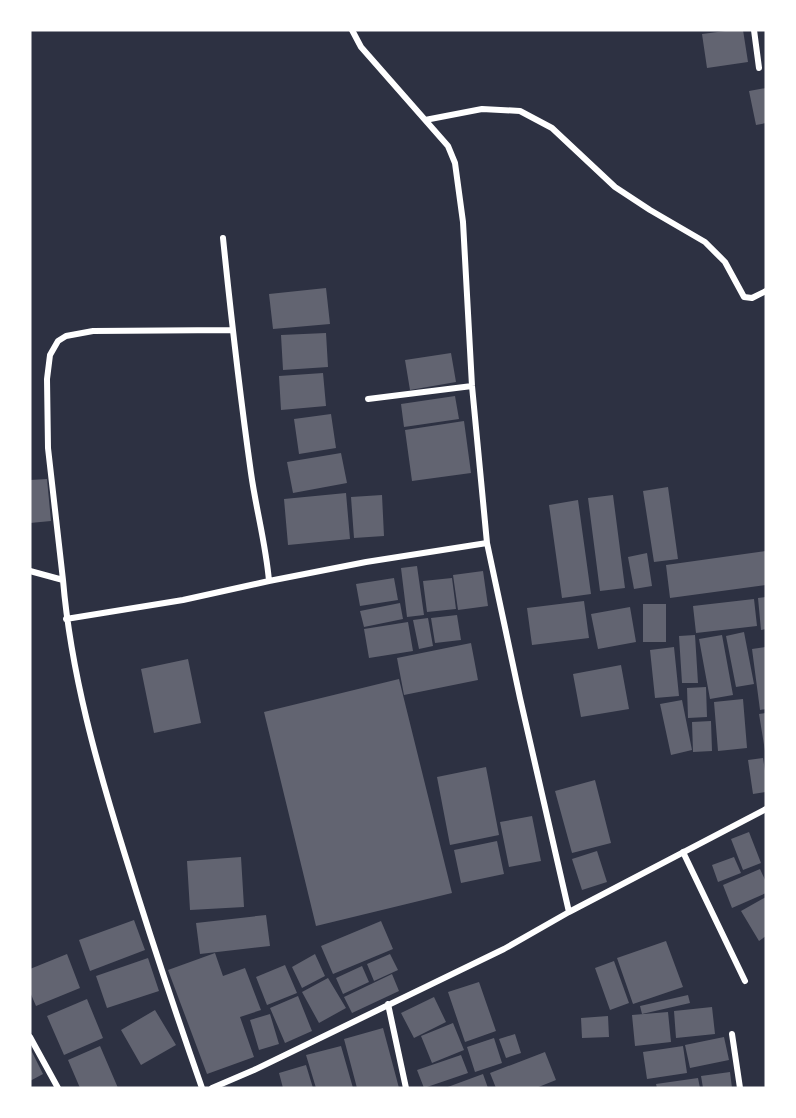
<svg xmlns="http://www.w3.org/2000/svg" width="796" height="1118" viewBox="0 0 796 1118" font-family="'Public Sans',sans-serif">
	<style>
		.building { fill: #626471 }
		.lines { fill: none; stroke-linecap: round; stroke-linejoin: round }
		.minor { stroke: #fff; stroke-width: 6 }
	</style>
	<rect width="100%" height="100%" fill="#2d3142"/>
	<path class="building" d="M733 30H743L748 62 707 68 702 34Z
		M766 88V123L756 125 749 91Z
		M326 288 330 324 273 329 269 294Z
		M326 333 328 367 283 370 281 335Z
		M451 353 456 382 410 390 405 360Z
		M323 373 326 406 281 410 279 376Z
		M455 396 459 419 404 427 401 404Z
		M331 414 336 448 299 454 294 419Z
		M464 421 471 473 412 481 405 430Z
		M341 453 347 483 293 493 287 462Z
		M47 479 51 521 30 523V480Z
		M668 487 678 559 654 562 643 491Z
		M346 493 350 539 288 545 284 499Z
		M382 495 384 536 354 538 351 497Z
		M613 495 625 588 600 591 588 498Z
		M578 500 591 594 562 598 549 505Z
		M766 551V585L670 598 666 565Z
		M647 553 652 586 634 589 628 557Z
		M417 566 424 615 407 617 401 568Z
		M483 571 488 606 458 610 453 575Z
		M394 578 398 600 360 606 356 584Z
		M452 578 456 609 427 612 423 581Z
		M766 597V629L761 630 758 598Z
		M754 599 757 626 696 633 693 606Z
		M584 601 589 638 532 645 527 608Z
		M400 603 403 619 364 627 360 611Z
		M643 604H666V642H643Z
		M630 607 636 642 598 649 591 614Z
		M457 615 461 640 435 643 431 618Z
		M428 618 433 646 419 649 413 620Z
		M408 622 413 651 369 658 364 629Z
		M744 632 754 684 736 687 726 636Z
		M695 635 698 683H682L679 636Z
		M722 635 733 695 710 699 699 639Z
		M471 643 478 680 404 695 397 658Z
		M674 647 679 696 655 698 650 650Z
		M766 647V709L760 710 752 649Z
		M188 659 201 723 154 733 141 669Z
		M621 665 629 709 581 717 573 674Z
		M399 679 452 893 316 926 264 712Z
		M706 687 707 717 688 718 687 688Z
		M743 699 747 748 718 751 714 702Z
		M682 700 692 750 671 755 660 704Z
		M766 713V751H765L759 714Z
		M711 721 712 751 693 752 692 722Z
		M763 758 766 777V792L753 794 748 760Z
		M486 767 499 835 450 845 437 777Z
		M595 780 611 843 572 853 555 791Z
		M532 816 541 861 509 867 500 822Z
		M749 832 761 863 743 870 731 839Z
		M497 841 504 874 461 883 454 850Z
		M597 851 607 882 582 890 572 859Z
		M241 857 244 907 190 910 187 861Z
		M734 857 741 873 718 882 712 865Z
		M760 869 766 882V893L732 908 723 885Z
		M766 897V936L759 941 741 911Z
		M266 915 270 946 200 954 196 923Z
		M134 920 145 950 90 971 79 940Z
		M381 921 393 949 333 974 321 946Z
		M666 941 683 987 633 1004 617 958Z
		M215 953 223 976 245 968 261 1010 240 1017 254 1057 207 1074 168 970Z
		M67 954 80 988 36 1006 30 992V969Z
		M315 954 325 976 302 988 292 967Z
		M390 954 398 970 374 981 367 964Z
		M148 958 159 991 107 1008 96 976Z
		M614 961 629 1003 610 1010 595 968Z
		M285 965 297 993 267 1005 256 977Z
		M362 966 369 982 343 994 336 978Z
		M392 974 399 991 352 1013 344 997Z
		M328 978 346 1008 319 1023 302 992Z
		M479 982 496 1031 465 1042 448 992Z
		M688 995 690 1003 642 1014 640 1006Z
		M298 996 312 1031 285 1043 270 1008Z
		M434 997 446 1022 414 1038 401 1013Z
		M87 999 103 1038 64 1055 47 1016Z
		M712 1007 715 1034 676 1038 674 1011Z
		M155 1010 176 1045 141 1065 121 1030Z
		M668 1012 671 1042 635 1046 632 1015Z
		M270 1014 279 1044 259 1050 250 1020Z
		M608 1016 609 1037 582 1038 581 1018Z
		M453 1023 464 1050 432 1063 421 1036Z
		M383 1028 399 1088H357L344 1039Z
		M515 1034 521 1053 506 1058 499 1039Z
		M724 1037 729 1060 690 1068 685 1045Z
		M494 1038 502 1063 475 1072 467 1047Z
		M100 1046 118 1088H80L68 1060Z
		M341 1046 353 1088H316L306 1055Z
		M683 1046 687 1073 647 1079 643 1052Z
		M30 1048 43 1074 30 1081Z
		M545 1052 556 1080 536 1088H496L490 1073Z
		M461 1055 468 1073 424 1088 417 1070Z
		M306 1065 313 1088H283L279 1073Z
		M730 1072 732 1088H703L701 1076Z
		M483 1074 488 1088H445Z
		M698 1078 700 1088H657L656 1084Z"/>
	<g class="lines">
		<path class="minor" d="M352 30 361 47 448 146 455 163 463 222 472 386 487 543 520 698 569 912
			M754 30 759 68
			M425 120 482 109 520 111 552 128 615 187 650 210 705 242 725 262 744 297 752 298 766 291
			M223 238C231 316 240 395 251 473 256 509 266 545 269 581L366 562 487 543
			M368 399 472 386
			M30 571 63 580C71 674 97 765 125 855 149 933 175 1011 202 1088
			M63 580 48 448 47 379 50 355 58 341 66 336 93 331 232 330
			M66 619 183 600 269 581
			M683 852 745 981
			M388 1004 406 1088
			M732 1034 740 1088
			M30 1037 58 1088
			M212 1088 254 1070 504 949 569 912 766 809"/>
	</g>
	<rect width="796" height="1118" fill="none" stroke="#ffffff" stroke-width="63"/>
</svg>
